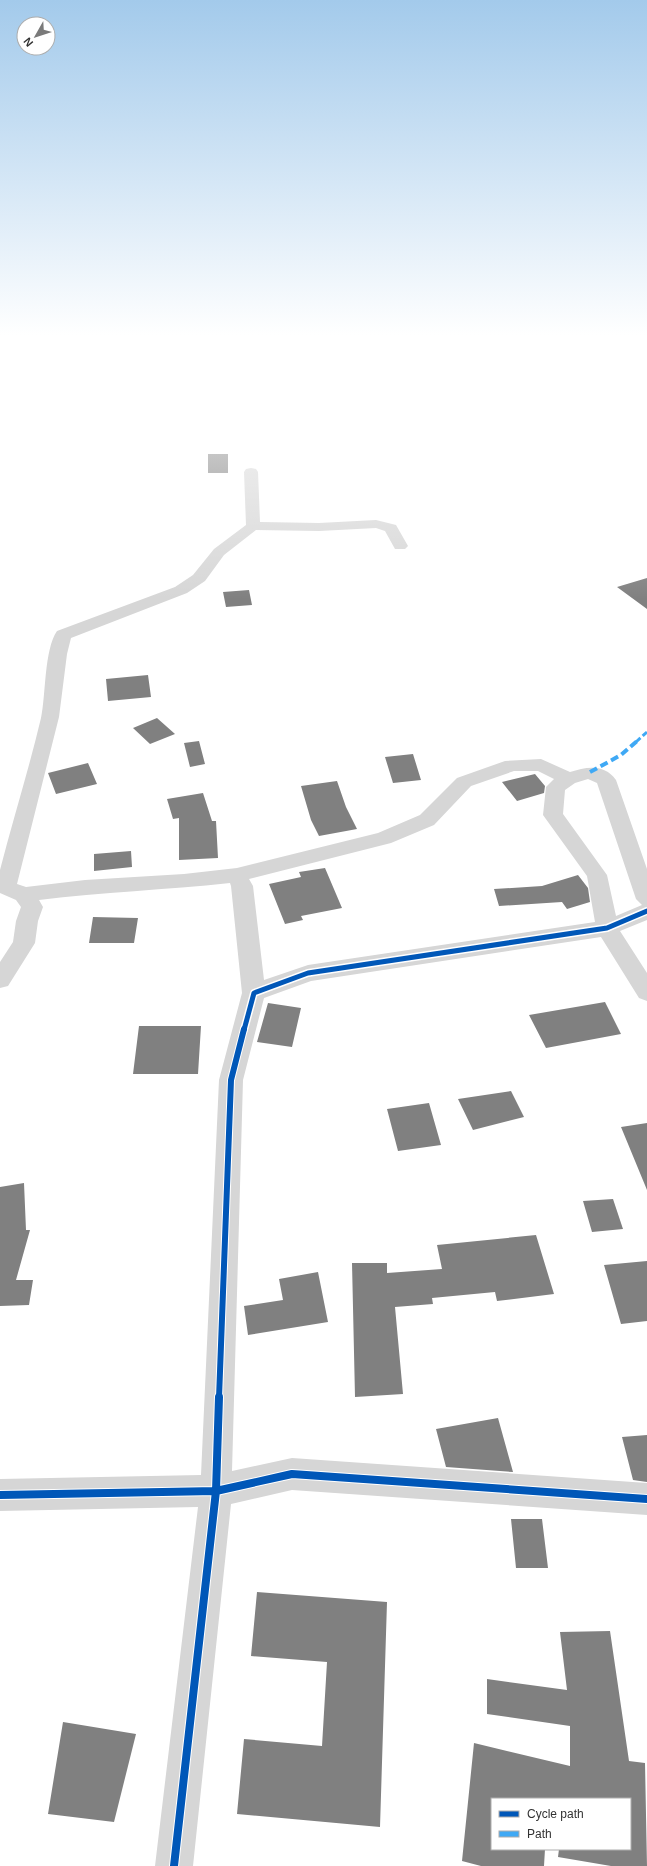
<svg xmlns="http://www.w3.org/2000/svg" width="647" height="1866" viewBox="0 0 647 1866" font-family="Arial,sans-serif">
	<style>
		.building { fill: #808080 }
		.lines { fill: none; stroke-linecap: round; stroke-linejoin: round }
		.minor { fill: #d6d6d6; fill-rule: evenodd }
		.quiet-far1 { stroke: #3fa9f5; stroke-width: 3; stroke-dasharray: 6 3; stroke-linecap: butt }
		.quiet { stroke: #3fa9f5; stroke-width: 4; stroke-dasharray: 8 4; stroke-linecap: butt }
		.cycleway-far2-casing { stroke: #fff; stroke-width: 8 }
		.cycleway-far1-casing { stroke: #fff; stroke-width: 8 }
		.cycleway-casing { stroke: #fff; stroke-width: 10 }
		.cycleway-far2 { stroke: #0057b8; stroke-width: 5 }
		.cycleway-far1 { stroke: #0057b8; stroke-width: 6 }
		.cycleway { stroke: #0057b8; stroke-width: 8 }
	</style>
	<rect width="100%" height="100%" fill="#fff"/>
	<path class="building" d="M208 454H228V473H208Z
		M647 578V609L617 587Z
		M249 590 252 605 226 607 223 592Z
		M148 675 151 697 108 701 106 679Z
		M157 718 175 734 150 744 133 728Z
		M199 741 205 764 190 767 184 743Z
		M413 754 421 780 393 783 385 757Z
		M88 763 97 784 56 794 48 773Z
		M535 774 545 786 544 793 517 801 502 782Z
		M337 781 346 807 357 829 319 836 311 820 301 786Z
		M203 793 212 821H216L218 858 179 860V818L173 819 167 799Z
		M131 851 132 867 94 871V854Z
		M325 868 342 908 301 916 303 920 285 924 269 884 301 877 299 872Z
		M578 875 588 888 590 902 567 909 562 902 499 906 494 889 542 886Z
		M93 917 138 918 134 943H89Z
		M605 1002 621 1034 546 1048 529 1015Z
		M268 1003 301 1008 292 1047 257 1042Z
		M139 1026H201L198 1074H133Z
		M511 1091 524 1117 473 1130 458 1099Z
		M429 1103 441 1145 398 1151 387 1109Z
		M647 1123V1190L621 1127Z
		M24 1183 26 1230H30L16 1280H33L29 1305 0 1306V1187Z
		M613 1199 623 1229 592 1232 583 1201Z
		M536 1235 554 1294 497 1301 495 1292 432 1298 433 1304 395 1307 403 1394 355 1397 352 1263H387V1273L442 1269 437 1245Z
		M647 1261V1321L621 1324 604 1265Z
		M318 1272 328 1322 248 1335 244 1306 283 1300 279 1279Z
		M498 1418 513 1472 446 1467 436 1429Z
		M647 1435V1482L633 1480 622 1437Z
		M511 1519H542L548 1568H516Z
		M257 1592 387 1602 380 1827 237 1814 244 1739 322 1746 327 1662 251 1656Z
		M610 1631 629 1761 645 1763 647 1866H611L558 1857 559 1849H630V1799H492V1849H545L544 1866H481L462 1861 474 1743 570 1766V1726L487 1714V1679L567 1690 560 1632Z
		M63 1722 136 1734 114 1822 48 1814Z"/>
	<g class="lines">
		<path class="minor" d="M251 468 256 469 258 472 260 522 319 523 376 520 396 525 408 546 405 549H395L385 531 376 528 319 531 256 530 224 555 205 581 187 593 71 638 67 654 59 717 17 884 26 887 85 880 184 874 237 868 378 833 420 815 457 778 505 761 541 759 570 772C586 767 604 763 616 780L647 869V920L620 931 647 973V1001L639 998 601 937 311 981 264 998 243 1080 232 1471 292 1458 647 1483V1515L292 1490 231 1504 193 1866H155L198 1507 0 1511V1479L201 1475 219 1080 242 993 231 886 230 883C166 890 102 892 39 900L43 907 38 921 35 943 8 986 0 988V962L13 942 16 921 21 907 16 900 0 893V870C13 819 29 769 41 718 46 695 44 650 57 631L175 587 193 575 214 549 246 525 244 472 246 469ZM514 771H538L554 779 546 787 543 815 587 876 595 922 308 965 264 980 253 886 249 879 391 843 434 825 471 786ZM588 779 597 783 636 899 642 905 616 916 607 875 563 814 565 790 575 783Z"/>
		<path class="quiet-far1" d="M636 742 647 732"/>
		<path class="quiet" d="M590 772 621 755 637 741"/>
		<g class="cycleway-far2-casing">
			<path id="cycleway-far2" d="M244 1030 254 993 308 973 607 928 647 911"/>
		</g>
		<g class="cycleway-far1-casing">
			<path id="cycleway-far1" d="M219 1398 231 1080 244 1029"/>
		</g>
		<g class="cycleway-casing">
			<path id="cycleway" d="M0 1495 216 1491 292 1474 647 1499
				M174 1866 216 1491 219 1397"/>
		</g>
		<use href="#cycleway-far2" class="cycleway-far2"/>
		<use href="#cycleway-far1" class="cycleway-far1"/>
		<use href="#cycleway" class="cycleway"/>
	</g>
	<linearGradient id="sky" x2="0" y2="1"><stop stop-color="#a3caeb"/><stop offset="0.56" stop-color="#fff"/><stop offset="1" stop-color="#fff" stop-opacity="0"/></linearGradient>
	<rect width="647" height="599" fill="url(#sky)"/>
	<rect x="491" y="1798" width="140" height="52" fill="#ffffff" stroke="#adadad"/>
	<rect x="499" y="1811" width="20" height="6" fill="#0057b8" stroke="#adadad"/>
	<text x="527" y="1818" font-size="12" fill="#323232">Cycle path</text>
	<rect x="499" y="1831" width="20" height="6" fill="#3fa9f5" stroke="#adadad"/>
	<text x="527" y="1838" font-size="12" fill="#323232">Path</text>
	<g transform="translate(36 36) rotate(231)"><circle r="19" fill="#ffffff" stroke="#adadad"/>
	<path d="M0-3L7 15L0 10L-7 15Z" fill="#7a7a7a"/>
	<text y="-6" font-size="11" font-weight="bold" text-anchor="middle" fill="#323232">N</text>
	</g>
</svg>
